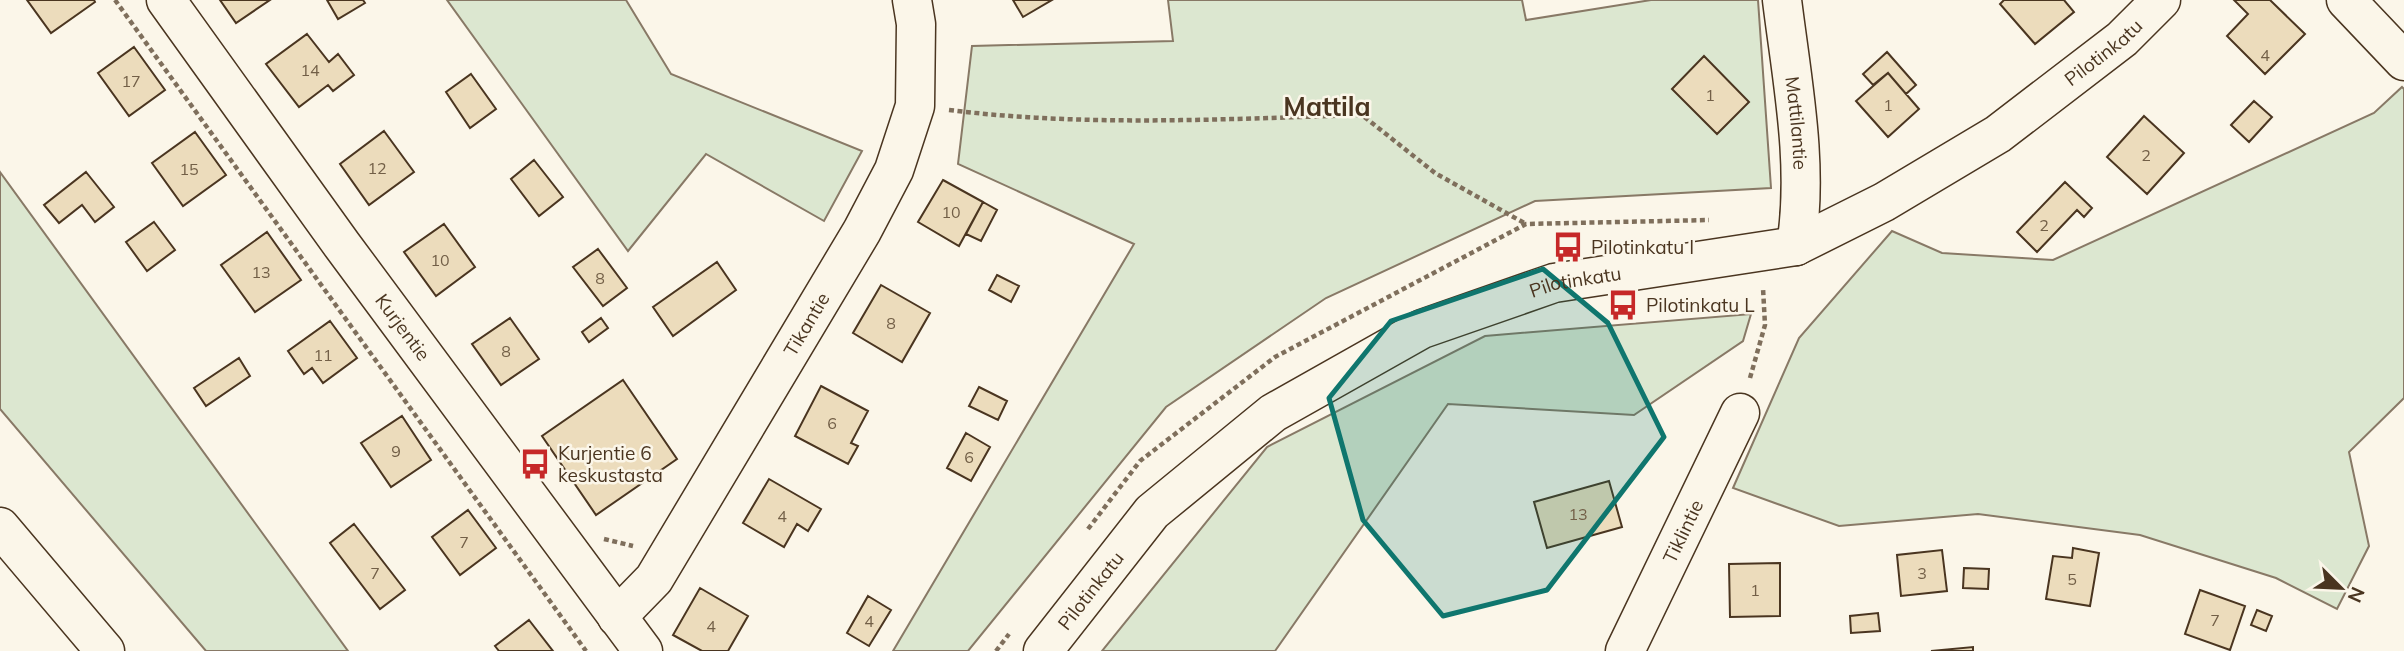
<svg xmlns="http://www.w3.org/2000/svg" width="2404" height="651" viewBox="0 0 2404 651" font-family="Mulish,sans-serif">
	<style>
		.green { fill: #dce7d0; stroke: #887966; stroke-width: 2 }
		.building { fill: #ecdcbc; stroke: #4a3520; stroke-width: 2 }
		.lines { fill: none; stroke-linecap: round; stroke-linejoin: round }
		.minor-casing { stroke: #4a3520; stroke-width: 41 }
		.major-casing { stroke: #4a3520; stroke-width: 41 }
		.path { stroke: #7f6f5c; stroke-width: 4.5; stroke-dasharray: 5 3.5; stroke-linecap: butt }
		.minor { stroke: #fbf6e9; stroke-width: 38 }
		.major { stroke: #fbf6e9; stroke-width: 38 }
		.marked { fill: #0f766e; fill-opacity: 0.2; stroke: #0f766e; stroke-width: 5; stroke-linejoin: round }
		.labels { text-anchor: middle; stroke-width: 5; stroke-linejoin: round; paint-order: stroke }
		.number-label { font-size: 16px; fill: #725f47 }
		.street-label { font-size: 19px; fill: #4a3520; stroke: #fbf6e9 }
		.poi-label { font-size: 19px; fill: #4a3520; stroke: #fbf6e9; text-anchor: start }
		.district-label { font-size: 26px; font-weight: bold; fill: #4a3520; stroke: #fbf6e9 }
	</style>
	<rect width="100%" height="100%" fill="#fbf6e9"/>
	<path class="green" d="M447 0H626L671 74 862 151 824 221 706 154 628 251Z
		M1168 0H1522L1526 20 1651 0H1758L1771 188 1535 201 1326 298 1166 407 968 651H893L1134 244 958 164 972 46 1173 41Z
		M2402 87 2404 89V398L2349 452 2369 546 2337 609 2276 578 2140 535 1978 514 1839 526 1733 488 1799 338 1892 231 1942 253 2053 260 2374 113Z
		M0 172 348 651H206L0 409Z
		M1751 314 1743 341 1634 415 1448 404 1275 651H1102L1267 447 1485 336Z"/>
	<path class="building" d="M27 0H94L95 2 51 33Z
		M220 0H270L236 23Z
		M327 0H363L365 3 338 19Z
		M1013 0H1052L1023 17Z
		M2004 0H2064L2074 12 2035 44 2000 4Z
		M2234 0H2270L2305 34 2265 74 2227 36 2248 14Z
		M307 34 329 62 338 54 354 75 333 91 328 85 299 107 266 64Z
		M134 47 165 90 129 116 98 73Z
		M1887 52 1916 85 1906 94 1888 73 1873 85 1863 74Z
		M1704 56 1749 102 1717 134 1672 89Z
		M1888 73 1919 109 1888 137 1856 101Z
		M471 74 496 109 470 128 446 92Z
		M2254 101 2272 117 2249 142 2231 125Z
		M2144 116 2184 153 2147 194 2107 157Z
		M384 131 414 172 369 205 340 164Z
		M195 132 226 175 183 206 152 163Z
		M534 160 563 197 539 216 511 179Z
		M86 172 114 207 95 222 82 205 59 223 44 205Z
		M943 180 983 202 959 246 918 222Z
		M2065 182 2092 208 2084 217 2077 210 2037 252 2017 232Z
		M983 202 997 210 981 241 966 234Z
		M154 222 175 250 147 271 126 242Z
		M444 224 475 267 436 296 404 252Z
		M267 232 301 280 255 312 221 265Z
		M598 249 627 288 603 306 573 267Z
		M717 262 736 290 673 336 653 307Z
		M997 275 1019 286 1011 302 989 290Z
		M881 285 930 313 902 362 853 333Z
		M510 318 539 359 501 385 472 344Z
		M601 318 608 328 589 342 582 332Z
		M330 321 357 358 323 383 312 368 304 374 288 351Z
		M239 358 250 376 206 406 194 388Z
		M623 380 677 459 596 515 542 436Z
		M821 386 868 411 851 443 858 446 848 464 795 436Z
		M979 387 1007 401 998 420 969 406Z
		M402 416 431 460 391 487 361 443Z
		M966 433 990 447 971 481 947 468Z
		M769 479 821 509 808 531 797 524 784 547 743 523Z
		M1609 481 1622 527 1547 548 1534 502Z
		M468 510 496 548 460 575 432 537Z
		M354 524 405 590 380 609 330 543Z
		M2073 548 2099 553 2090 606 2046 599 2053 556 2072 558Z
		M1942 550 1947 591 1901 596 1897 555Z
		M1780 563V616L1730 617 1729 564Z
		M1964 568 1989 569 1988 589 1963 588Z
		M700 588 748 616 728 651H702L673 635Z
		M2200 590 2245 606 2230 650 2185 634Z
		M868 596 891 610 869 646 847 633Z
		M2257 610 2272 616 2266 631 2251 625Z
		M1878 613 1880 631 1851 633 1850 616Z
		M529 620 553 651H499L495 646Z
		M1973 647V651H1931Z"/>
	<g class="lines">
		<g class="minor-casing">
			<g id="minor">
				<path id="s1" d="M166 0 342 245 643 651"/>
				<path id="s2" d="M1782 0C1792 81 1809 165 1796 246"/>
				<path d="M2346 0 2404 61"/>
				<path id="s3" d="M617 617 654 579 862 231 894 170 915 106 916 24 912 0"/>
				<path id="s4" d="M1043 651 1152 512 1273 413 1422 329 1554 283 1796 246 1884 202 1998 134 2122 39 2161 0"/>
				<path id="s5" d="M1625 651 1740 413"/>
			</g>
		</g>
		<g class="major-casing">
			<path id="major" d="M0 527 105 651"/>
		</g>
		<path class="path" d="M115 0 586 651
			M949 110C1086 127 1225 119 1362 115L1435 173 1526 224
			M1750 378 1765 325 1763 288
			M1088 529 1140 461 1275 357 1526 224 1709 220
			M604 539 633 546
			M996 651 1009 634"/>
		<use href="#minor" class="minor"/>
		<use href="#major" class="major"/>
	</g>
	<path class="marked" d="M1543 269 1608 323 1664 437 1547 590 1443 616 1363 520 1329 398 1391 321Z"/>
	<defs>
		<g id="bus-bare" transform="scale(2.415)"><path d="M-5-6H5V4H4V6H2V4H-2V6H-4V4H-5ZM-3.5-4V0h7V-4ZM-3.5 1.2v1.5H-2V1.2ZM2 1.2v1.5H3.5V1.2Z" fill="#c62828" stroke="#fbf6e9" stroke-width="2.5" paint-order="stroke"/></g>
	</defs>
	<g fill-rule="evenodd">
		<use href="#bus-bare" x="1568" y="247"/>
		<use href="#bus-bare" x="1623" y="305"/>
		<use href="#bus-bare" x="535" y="464"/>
	</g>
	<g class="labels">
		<g class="number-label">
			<text x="2265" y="61">4</text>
			<text x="310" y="76">14</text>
			<text x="131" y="87">17</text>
			<text x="1710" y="101">1</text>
			<text x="1888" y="111">1</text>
			<text x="2146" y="161">2</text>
			<text x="377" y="174">12</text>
			<text x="189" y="175">15</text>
			<text x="951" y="218">10</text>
			<text x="2044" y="231">2</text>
			<text x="440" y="266">10</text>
			<text x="261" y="278">13</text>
			<text x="600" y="284">8</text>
			<text x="891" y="329">8</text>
			<text x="506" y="357">8</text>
			<text x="323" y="361">11</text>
			<text x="832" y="429">6</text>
			<text x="396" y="457">9</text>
			<text x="969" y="463">6</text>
			<text x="1578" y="520">13</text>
			<text x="782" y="522">4</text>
			<text x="464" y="548">7</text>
			<text x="375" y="579">7</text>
			<text x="1922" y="579">3</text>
			<text x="2072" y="585">5</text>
			<text x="1755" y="596">1</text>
			<text x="2215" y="626">7</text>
			<text x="869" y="627">4</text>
			<text x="711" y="632">4</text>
		</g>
		<g class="street-label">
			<text dy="7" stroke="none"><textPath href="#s4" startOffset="1253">Pilotinkatu</textPath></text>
			<text dy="7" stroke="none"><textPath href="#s2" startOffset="124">Mattilantie</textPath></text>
			<text dy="7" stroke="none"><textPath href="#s4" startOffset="665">Pilotinkatu</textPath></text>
			<text dy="7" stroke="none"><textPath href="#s3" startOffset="350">Tikantie</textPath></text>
			<text dy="7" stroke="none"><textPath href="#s1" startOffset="404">Kurjentie</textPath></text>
			<text dy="7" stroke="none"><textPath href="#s5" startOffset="133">Tiklintie</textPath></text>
			<text dy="7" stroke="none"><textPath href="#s4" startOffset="77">Pilotinkatu</textPath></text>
		</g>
		<g class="poi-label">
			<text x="1591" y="254">Pilotinkatu I</text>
			<text x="1646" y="312">Pilotinkatu L</text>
			<text x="558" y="460">Kurjentie 6<tspan x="558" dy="22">keskustasta</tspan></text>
		</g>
		<g class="district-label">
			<text x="1327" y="116">Mattila</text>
		</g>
	</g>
	<g transform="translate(2341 588) rotate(114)" stroke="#fbf6e9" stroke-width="5" paint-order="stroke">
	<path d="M0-5L12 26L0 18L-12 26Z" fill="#4a3520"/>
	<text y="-10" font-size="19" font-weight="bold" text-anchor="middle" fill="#4a3520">N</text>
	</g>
</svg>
